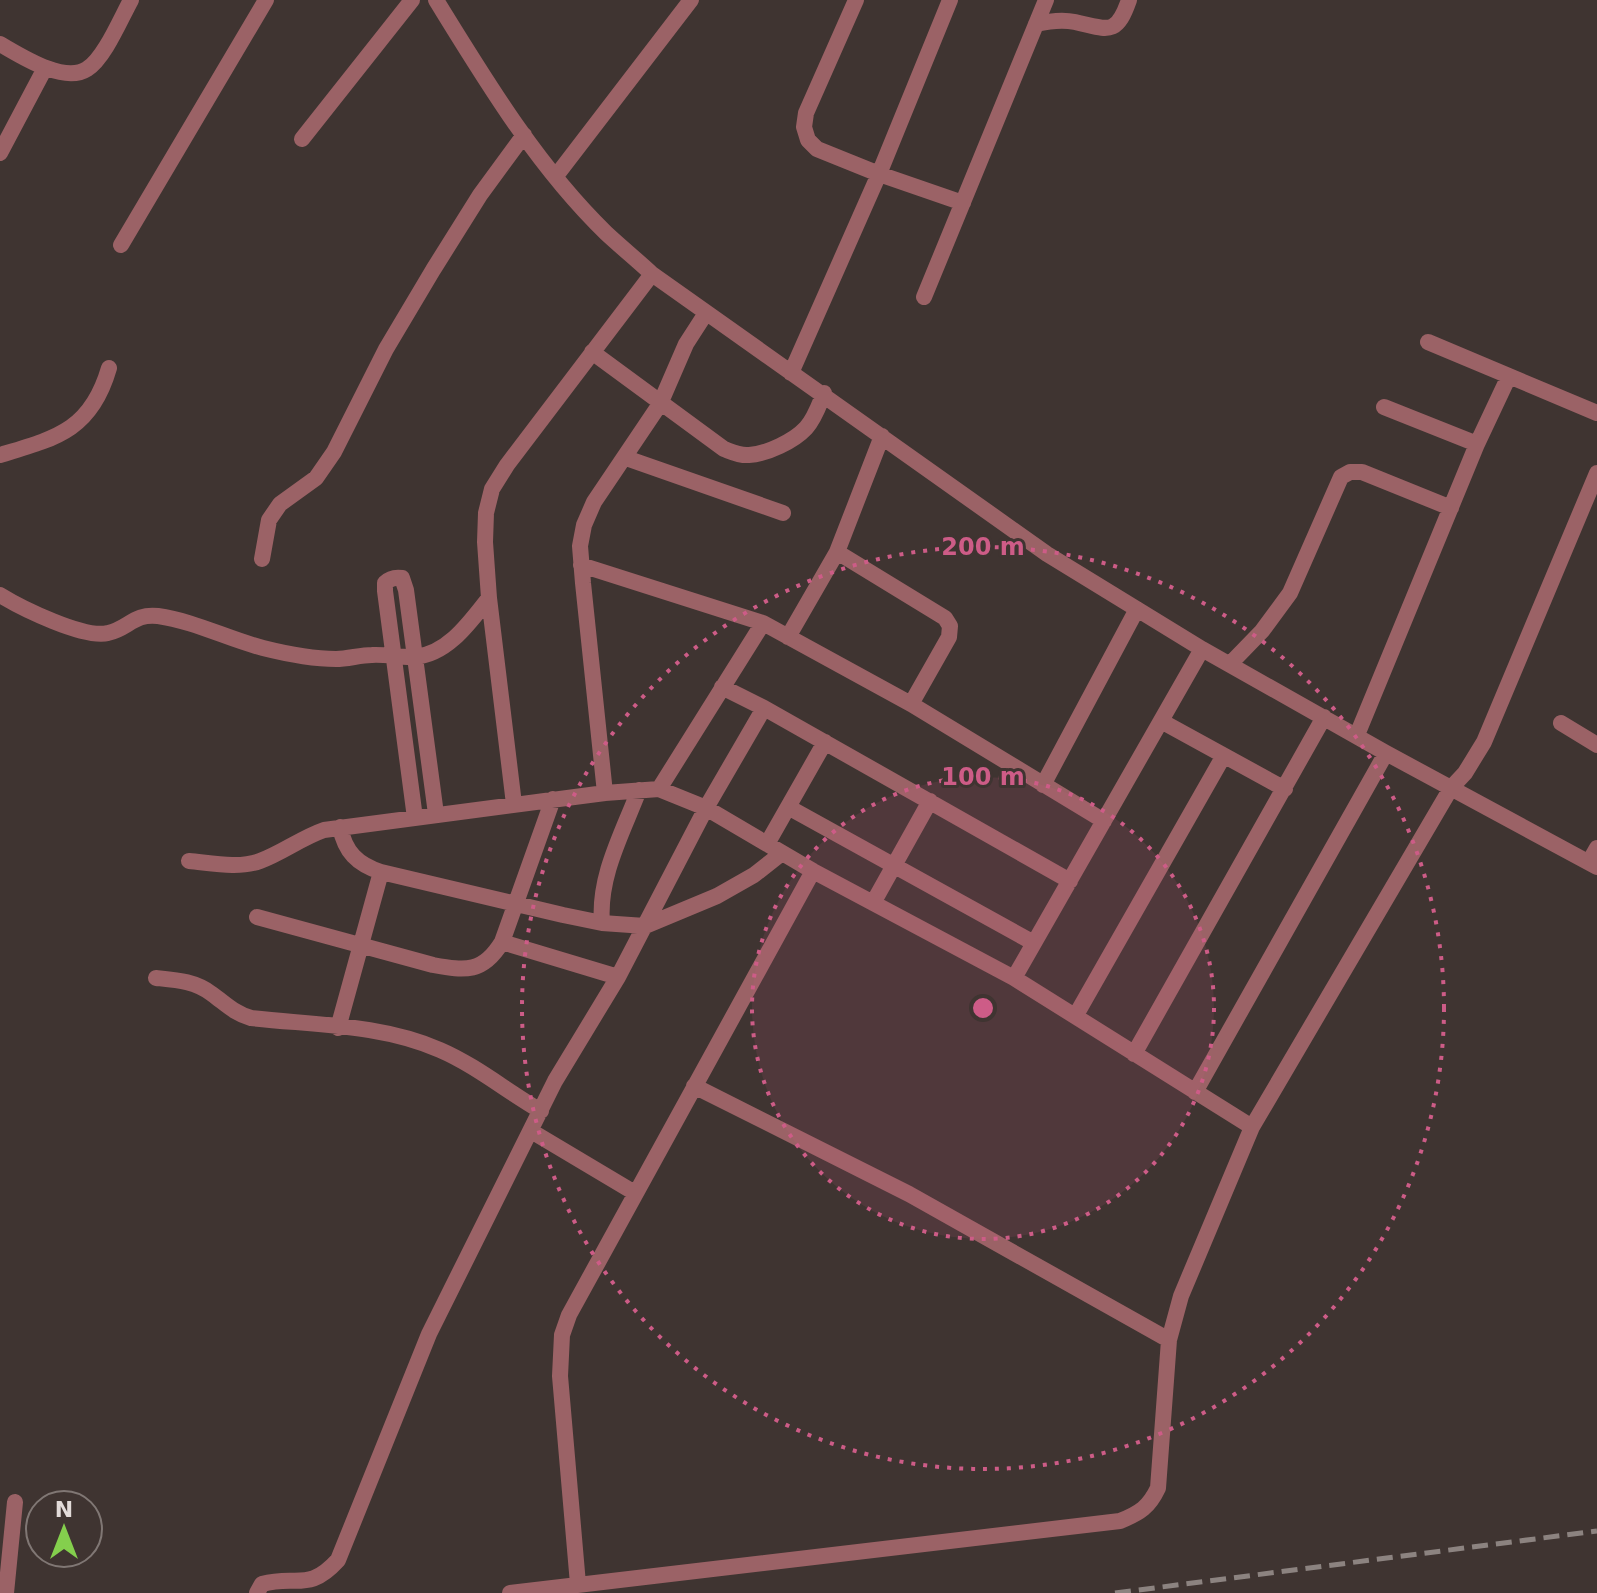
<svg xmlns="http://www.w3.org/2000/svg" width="1597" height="1593" viewBox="0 0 1597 1593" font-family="'DejaVu Sans',sans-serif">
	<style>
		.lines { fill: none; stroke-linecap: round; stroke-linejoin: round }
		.minor { stroke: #9b6266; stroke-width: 16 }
		.rail { stroke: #8c8380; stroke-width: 5; stroke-dasharray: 16 8; stroke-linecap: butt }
		.ring { fill: none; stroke: #cd5c87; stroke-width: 4; stroke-dasharray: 4 8 }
		.centre { fill: #cd5c87; stroke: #3f3431; stroke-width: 4 }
		.ring-label { font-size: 24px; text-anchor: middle; font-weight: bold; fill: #cd5c87; stroke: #3f3431; stroke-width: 6; stroke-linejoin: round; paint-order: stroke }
	</style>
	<rect width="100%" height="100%" fill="#3f3431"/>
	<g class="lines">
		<path class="minor" d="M436 0C486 81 537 166 606 233 621 247 637 260 652 274L1047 554 1202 649 1386 753 1597 867
			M856 0 806 113 804 127 808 140 817 149 879 174 963 203
			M1036 24C1049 21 1062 19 1075 22 1108 29 1116 37 1129 0
			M0 44C21 56 64 84 87 69 104 59 121 18 131 0
			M302 139 412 0
			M0 153 45 68
			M556 176 691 0
			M121 245 266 0
			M924 297 1046 0
			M1428 342 1597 413
			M592 352 724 449C732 452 740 456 749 455 767 454 794 441 806 428 815 418 819 405 824 393
			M791 373 879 174 950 0
			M1384 407 1477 444
			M0 455C57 438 91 430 109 368
			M626 458 783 513
			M837 552 945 618 950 626 949 637 911 704
			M262 559 269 520 280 504 316 478 334 452 386 349 433 270 480 195 524 135
			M581 565 763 623
			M0 595C21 608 84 639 108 633 128 629 134 613 158 616 194 621 228 639 263 648 287 654 311 659 336 659 348 659 360 655 372 655 386 654 401 658 415 657 448 654 470 622 489 598
			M788 637 837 552 882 436
			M1202 649 1014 978 1252 1127 1451 788 1465 773 1484 742 1597 473
			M1230 664 1262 631 1290 593 1341 477 1350 472H1362L1451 508
			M722 687 764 708 1070 881
			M1161 721 1285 789
			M1561 723 1597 745
			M1357 735 1477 444 1509 376
			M1043 785 1137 609
			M659 789 763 623 911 704 1104 821
			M605 793 583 583 580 546 584 525 594 502 660 404 686 344 706 313
			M514 804 489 598 485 542 486 513 492 489 507 465 652 274
			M788 807 1034 943
			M415 818 385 591V583C390 578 395 577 402 578L406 590 436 814
			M340 827C345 852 357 864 381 872L563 915 602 923 645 926 717 896 754 875 782 853
			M767 844 825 742
			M189 861C211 863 239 869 260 861 282 853 301 838 324 830L605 793 659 789 706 808 813 871 1014 978
			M1589 862 1597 848
			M873 903 930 801
			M257 917 433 965C466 971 483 973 502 942L553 799
			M602 923C598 876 623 832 639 790
			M502 942 618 977
			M156 978C176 980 195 981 212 994 226 1004 234 1013 251 1018 312 1025 382 1024 440 1050 475 1065 508 1092 541 1111
			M1076 1015 1223 757
			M338 1028 381 872
			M1134 1054 1324 717
			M694 1086 909 1194 1169 1340
			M1195 1092 1386 753
			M531 1131 635 1193
			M578 1584 560 1376 562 1335 569 1315 813 871
			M6 1593 15 1502
			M257 1593 262 1584C297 1574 308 1593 338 1560L429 1334 555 1081 618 977 706 808 764 708
			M510 1593 1120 1521C1140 1513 1149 1507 1158 1488L1169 1340 1181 1296 1252 1127"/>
		<path class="rail" d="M1115 1593 1597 1531"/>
	</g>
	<circle cx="983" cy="1008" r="231" fill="#cd5c87" fill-opacity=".12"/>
	<g class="ring">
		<circle cx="983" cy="1008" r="231"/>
		<circle cx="983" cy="1008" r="461"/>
	</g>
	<circle cx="983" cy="1008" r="12" class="centre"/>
	<g class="ring-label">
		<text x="983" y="555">200 m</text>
		<text x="983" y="785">100 m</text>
	</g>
	<g transform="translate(64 1529)"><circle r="38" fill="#3f3431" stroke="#807774" stroke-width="2"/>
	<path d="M0-6L14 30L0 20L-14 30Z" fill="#84cf4d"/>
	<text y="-12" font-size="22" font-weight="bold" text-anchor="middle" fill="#e2dbd9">N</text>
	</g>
</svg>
